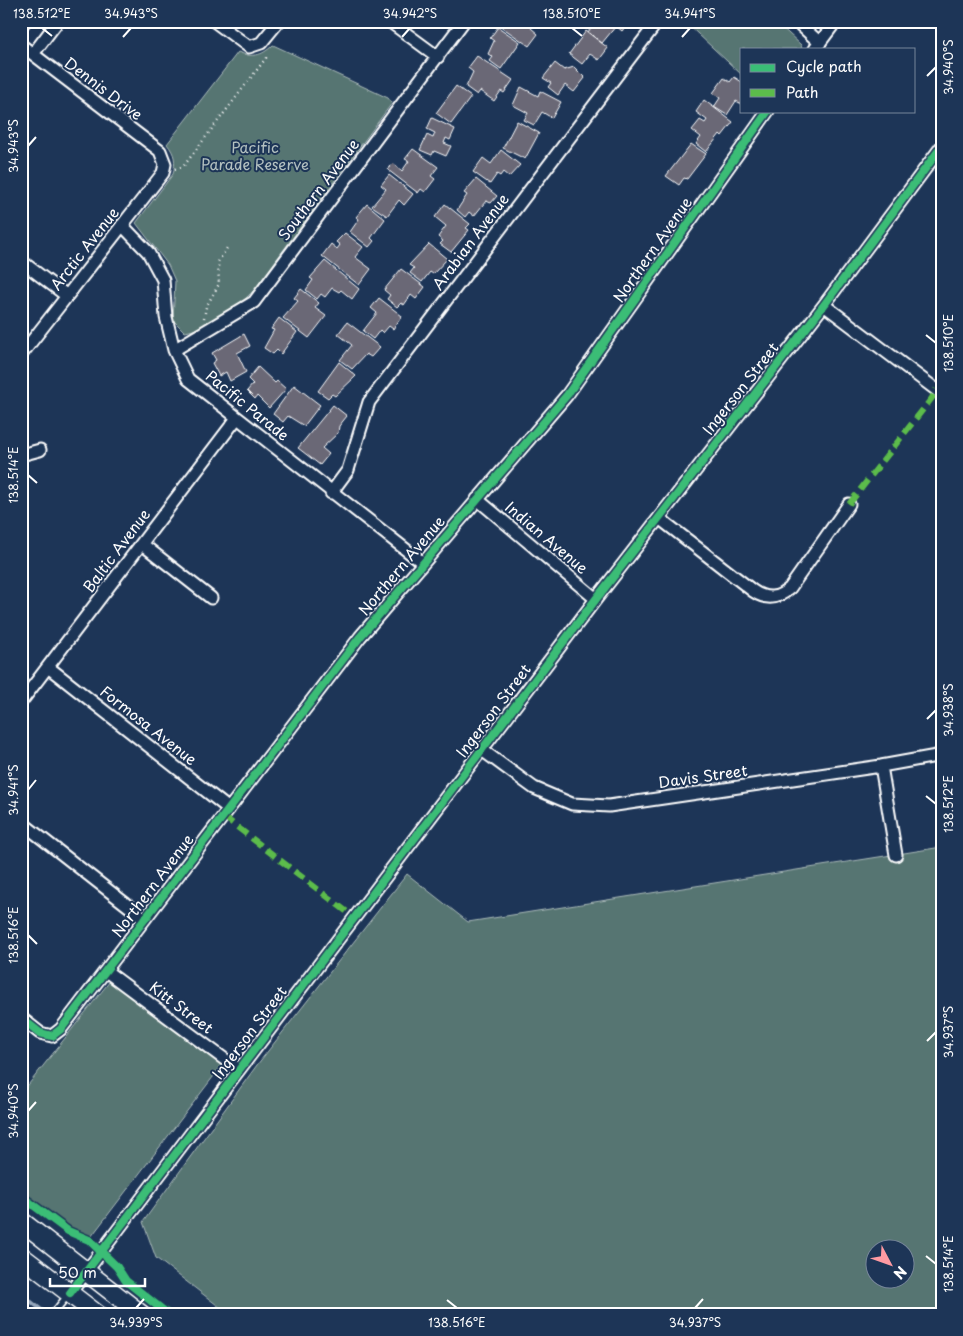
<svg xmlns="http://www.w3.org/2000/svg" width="963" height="1336" viewBox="0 0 963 1336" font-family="'Playpen Sans',sans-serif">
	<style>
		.green { fill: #567472; stroke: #aabab8; fill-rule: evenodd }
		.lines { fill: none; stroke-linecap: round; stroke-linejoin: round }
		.stream { stroke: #96a7bc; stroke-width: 4 }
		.building { fill: #6b6776; stroke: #fff }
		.lane-casing { stroke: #fff; stroke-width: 9 }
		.street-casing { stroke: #fff; stroke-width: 15 }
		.primary-casing { stroke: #fff; stroke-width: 21 }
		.path { stroke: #fff; stroke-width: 2.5; stroke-dasharray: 1 4; stroke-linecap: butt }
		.lane { stroke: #1d3557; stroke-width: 5.5 }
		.street { stroke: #1d3557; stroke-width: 11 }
		.primary { stroke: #1d3557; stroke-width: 18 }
		.quiet { stroke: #5cbc4b; stroke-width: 6; stroke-dasharray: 12 6; stroke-linecap: butt }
		.cycleway-casing { stroke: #1d3557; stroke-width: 11 }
		.cycleway { stroke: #3abd76; stroke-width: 8 }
		.ticks { fill: none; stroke: #fff; stroke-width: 2 }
		.labels { text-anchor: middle; stroke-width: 4; stroke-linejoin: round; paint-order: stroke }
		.street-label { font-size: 15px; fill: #fff; stroke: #1d3557 }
		.park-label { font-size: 15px; fill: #b3c0c0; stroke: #1d3557 }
		.neatline { fill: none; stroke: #fff; stroke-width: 2 }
		.ticks-label { font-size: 12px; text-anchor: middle; fill: #fff }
	</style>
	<rect width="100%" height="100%" fill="#1d3557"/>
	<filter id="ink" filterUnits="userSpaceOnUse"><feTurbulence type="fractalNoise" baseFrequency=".02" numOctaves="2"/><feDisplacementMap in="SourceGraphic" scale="10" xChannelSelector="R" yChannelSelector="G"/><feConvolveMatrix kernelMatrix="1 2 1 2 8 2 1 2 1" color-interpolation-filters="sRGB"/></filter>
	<g filter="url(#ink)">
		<path class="green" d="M684 21H775L801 45 802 49H742V75Z
			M273 45 388 98 392 103 254 290C236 309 211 327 185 332L173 320 175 281 168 265 136 223 173 174C176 161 175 154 167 144L238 52C252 58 262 56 273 45Z
			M942 847V1315H230L156 1258 143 1222 257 1065 407 874 468 922ZM876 1248H906V1278H876Z
			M110 981 223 1064 91 1237 77 1240 21 1198V1094Z"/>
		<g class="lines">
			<path class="stream" d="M21 1294 43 1311"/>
		</g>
		<path class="building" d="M501 21H535L531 28 538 34 529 46 499 25Z
			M596 21H629V22L622 31 616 26 602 43 588 32Z
			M498 27 520 42 501 69 490 61 493 57 488 54 494 41 490 38Z
			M586 31 608 48 599 60 590 54 582 64 569 54Z
			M477 56 513 80 504 93 501 91 494 101 480 91 477 95 466 87 473 72 468 68Z
			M555 63 564 70 574 67 585 78 574 92 565 85 558 95 548 87 551 83 543 78Z
			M734 77 742 82V104L736 101 727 115 714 107 720 98 713 93 724 78 730 82Z
			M456 86 471 97 451 124 436 113Z
			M521 87 538 96 540 91 561 102 552 118 542 112 534 125 524 120 528 113 513 105Z
			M704 100 733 122 722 136 720 134 706 152 696 144 701 137 692 130 700 120 705 123 707 120 696 112Z
			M432 118 455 129 450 140 446 138 444 143 451 146 446 156 434 151 432 155 420 150 427 135 433 138 435 133 427 129Z
			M517 121 539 133 525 159 503 148Z
			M691 144 706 154 687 179 684 178 679 185 666 176Z
			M413 149 438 167 431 176 435 179 425 192 421 189 418 193 388 170 393 163 402 171 409 161 405 159Z
			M501 150 520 165 509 177 503 172 500 176 497 174 490 184 473 172 483 158 491 164Z
			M389 175 413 194 404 205 399 200 387 216 372 206 386 189 381 185Z
			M476 179 497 196 491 203 486 201 474 216 469 212 465 217 457 210 467 195 464 193Z
			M367 204 385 219 371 238 374 241 369 247 350 232 359 219 356 217Z
			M445 204 470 224 466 228 469 230 451 252 440 244 443 241 438 237 446 226 435 217Z
			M345 233 363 247 355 257 371 269 359 285 322 256 331 244 337 249 340 245 336 242Z
			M429 244 447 259 433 274 430 272 422 282 410 273 414 268 409 265Z
			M325 261 359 289 352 299 341 290 339 292 332 288 325 297 321 294 317 299 306 290 313 280 310 278Z
			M401 269 425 287 416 299 411 295 404 305 401 303 397 307 387 299 390 295 384 290Z
			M301 289 319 303 315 308 326 316 309 338 283 318 298 301 294 298Z
			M379 298 402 316 393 329 389 326 383 333 380 330 373 339 363 331 377 313 371 308Z
			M279 318 297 332 281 354 277 350 273 354 264 348 274 330 271 329Z
			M347 322 380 347 371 357 366 354 352 369 340 360 352 345 338 334Z
			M244 334 250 346 237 353 246 372 230 381 226 372 219 376 212 363 216 360 212 353Z
			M339 362 356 376 335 396 332 394 328 398 318 391Z
			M258 367 275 383 277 381 286 389 269 408 257 396 255 399 247 391 253 384 248 379Z
			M294 385 320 405 304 426 288 416 283 422 273 414Z
			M333 405 347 416 339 426 338 433 322 448 329 454 320 465 298 448Z"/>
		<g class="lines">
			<g class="lane-casing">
				<path id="lane" d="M52 1315 68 1295"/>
			</g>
			<g class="street-casing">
				<path id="street" d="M214 21 249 47 261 43 279 21
					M389 21 438 57
					M796 21 820 43
					M21 26 25 21
					M21 45 160 151 165 164 163 173 21 355
					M815 49 836 21
					M33 54 58 21
					M122 225 148 252 163 280 166 317 174 350 188 379 423 563
					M21 261 67 296
					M824 305 942 394
					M174 350 254 302 464 21
					M21 455 40 450
					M331 493 348 470 369 402 658 21
					M477 499 596 599
					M659 518 753 591C766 600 778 599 790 588L849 504
					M142 544 211 598
					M48 667 229 809
					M21 702 237 418
					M482 750 534 788 572 804 609 806 881 766 942 755
					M881 766 896 855
					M21 822 145 919
					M106 971 239 1070
					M21 1018 40 1033 52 1036 61 1029 360 637 567 395 768 111
					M70 1293 596 599 824 305 942 146"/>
			</g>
			<g class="primary-casing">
				<path id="primary" d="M21 1221 142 1315
					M21 1256 98 1315"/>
			</g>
			<path class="path" d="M175 169 183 167 266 58 265 54
				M204 318 206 307 219 284 218 262 227 248"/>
			<use href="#lane" class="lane"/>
			<use href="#street" class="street"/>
			<use href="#primary" class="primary"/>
			<path class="quiet" d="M849 504 932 398 936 389
				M223 816 355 918"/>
			<g class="cycleway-casing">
				<path id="cycleway" d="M21 1018 40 1033 52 1036 61 1029 360 637 567 395 768 111
					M21 1196 68 1231 89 1240 117 1267 126 1281 169 1315
					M70 1293 596 599 824 305 942 146"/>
			</g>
			<use href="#cycleway" class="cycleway"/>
		</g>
	</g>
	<path class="ticks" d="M42 28 52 36M572 28 582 36M123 37 131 28M402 37 410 28M682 37 690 28M927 76 936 67M28 146 36 137M926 335 936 343M28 475 37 483M927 719 936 710M28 790 36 780M926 796 936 804M28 935 37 944M927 1041 936 1032M28 1111 36 1102M926 1256 936 1264M447 1300 457 1308M136 1308 144 1299M695 1308 703 1299"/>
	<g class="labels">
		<g class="street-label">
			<text transform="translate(103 89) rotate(37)" y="5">Dennis Drive</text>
			<text transform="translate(319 190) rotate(-53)" y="5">Southern Avenue</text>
			<text transform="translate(471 242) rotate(-53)" y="5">Arabian Avenue</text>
			<text transform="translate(85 249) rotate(-52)" y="5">Arctic Avenue</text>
			<text transform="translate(653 250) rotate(-55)" y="5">Northern Avenue</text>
			<text transform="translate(741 389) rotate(-52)" y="5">Ingerson Street</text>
			<text transform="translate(247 406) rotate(39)" y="5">Pacific Parade</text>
			<text transform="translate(546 538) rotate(40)" y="5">Indian Avenue</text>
			<text transform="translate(117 551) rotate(-53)" y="5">Baltic Avenue</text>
			<text transform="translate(402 566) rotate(-50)" y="5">Northern Avenue</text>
			<text transform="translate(494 711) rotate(-53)" y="5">Ingerson Street</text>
			<text transform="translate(148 726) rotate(38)" y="5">Formosa Avenue</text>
			<text transform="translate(703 777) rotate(-8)" y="5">Davis Street</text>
			<text transform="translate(153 886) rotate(-53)" y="5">Northern Avenue</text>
			<text transform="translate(181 1008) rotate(37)" y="5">Kitt Street</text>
			<text transform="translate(250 1033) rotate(-53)" y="5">Ingerson Street</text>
		</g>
		<g class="park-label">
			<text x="255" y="153">Pacific<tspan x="255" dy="17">Parade Reserve</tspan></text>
		</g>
	</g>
	<rect width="963" height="1336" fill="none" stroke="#1d3557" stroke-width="55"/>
	<rect x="740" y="48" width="175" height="65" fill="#1d3557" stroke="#77869a"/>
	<rect x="750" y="64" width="25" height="8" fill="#3abd76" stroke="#77869a"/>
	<text x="786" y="72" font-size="15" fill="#ffffff">Cycle path</text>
	<rect x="750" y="89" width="25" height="8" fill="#5cbc4b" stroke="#77869a"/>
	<text x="786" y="98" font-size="15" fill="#ffffff">Path</text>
	<g transform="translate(890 1264) rotate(131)"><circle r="24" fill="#1d3557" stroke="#77869a"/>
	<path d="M0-4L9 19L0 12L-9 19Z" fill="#ff9aa2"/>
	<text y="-8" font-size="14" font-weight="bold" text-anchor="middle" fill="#ffffff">N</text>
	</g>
	<path d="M50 1278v8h95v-8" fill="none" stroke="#ffffff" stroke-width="2.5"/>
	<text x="58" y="1278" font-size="15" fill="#ffffff" stroke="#1d3557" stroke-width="4" paint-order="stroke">50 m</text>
	<rect x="28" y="28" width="908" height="1280" class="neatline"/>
	<g class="ticks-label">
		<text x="42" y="18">138.512°E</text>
		<text x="131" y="18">34.943°S</text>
		<text x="410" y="18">34.942°S</text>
		<text x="572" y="18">138.510°E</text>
		<text x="690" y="18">34.941°S</text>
		<text transform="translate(949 67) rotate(-90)" y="4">34.940°S</text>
		<text transform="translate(14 146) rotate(-90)" y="4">34.943°S</text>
		<text transform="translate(949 343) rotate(-90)" y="4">138.510°E</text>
		<text transform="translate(14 475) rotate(-90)" y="4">138.514°E</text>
		<text transform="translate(949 710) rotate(-90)" y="4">34.938°S</text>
		<text transform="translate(14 790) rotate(-90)" y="4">34.941°S</text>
		<text transform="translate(949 804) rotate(-90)" y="4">138.512°E</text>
		<text transform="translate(14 935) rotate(-90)" y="4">138.516°E</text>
		<text transform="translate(949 1032) rotate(-90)" y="4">34.937°S</text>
		<text transform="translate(14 1111) rotate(-90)" y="4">34.940°S</text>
		<text transform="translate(949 1264) rotate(-90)" y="4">138.514°E</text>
		<text x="136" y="1327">34.939°S</text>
		<text x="457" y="1327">138.516°E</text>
		<text x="695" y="1327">34.937°S</text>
	</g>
</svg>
